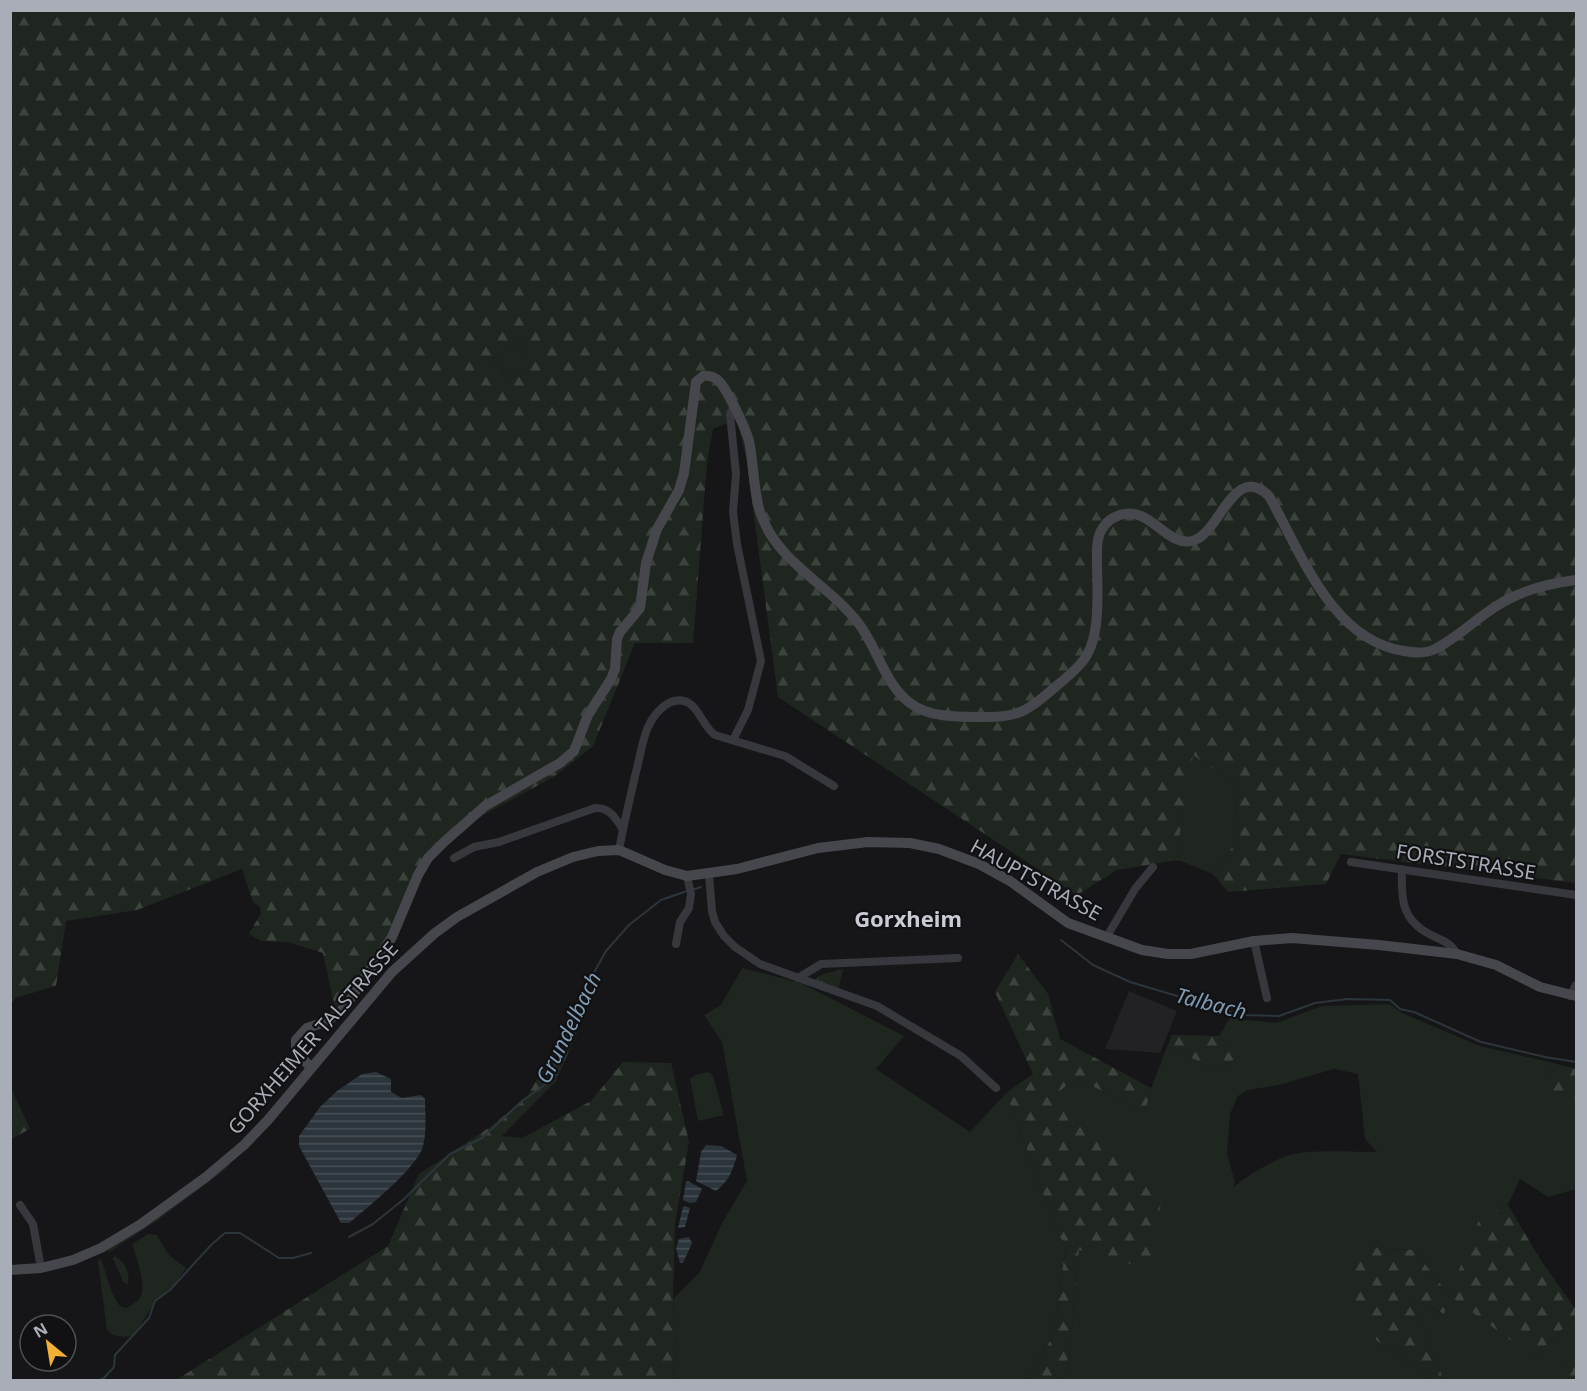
<svg xmlns="http://www.w3.org/2000/svg" width="1587" height="1391" viewBox="0 0 1587 1391" font-family="'Noto Sans',sans-serif">
	<style>
		.built { fill: #222225 }
		.grass { fill: #1e261f; fill-rule: evenodd }
		.forest { fill: url(#forest-firs); fill-rule: evenodd }
		.park { fill: url(#park-tufts) }
		.water { fill: url(#water-rules) }
		.lines { fill: none; stroke-linecap: round; stroke-linejoin: round }
		.stream { stroke: #2c353c; stroke-width: 2 }
		.street { stroke: #37383d; stroke-width: 8 }
		.secondary { stroke: #45474d; stroke-width: 10 }
		.labels { text-anchor: middle; stroke-width: 4.5; stroke-linejoin: round; paint-order: stroke }
		.street-label { font-size: 20px; fill: #a8adb8; stroke: #111113 }
		.water-label { font-size: 21px; font-style: italic; fill: #7f9bb3; stroke: #111113 }
		.quarter-label { font-size: 22px; font-weight: bold; fill: #c9ccd4; stroke: #111113 }
	</style>
	<defs>
		<pattern id="forest-firs" width="22" height="20" patternUnits="userSpaceOnUse" patternTransform="scale(1.5)"><rect width="22" height="20" fill="#1e261f"/><path d="M5 1l3.5 6h-7zM16 11l3.5 6h-7z" fill="#3c433d"/></pattern>
		<pattern id="park-tufts" width="24" height="20" patternUnits="userSpaceOnUse" patternTransform="scale(1.5)"><rect width="24" height="20" fill="#1e261f"/><path d="M3 7l-1-3M5 7V3M7 7l1-3M15 17l-1-3M17 17v-4M19 17l1-3" fill="none" stroke="#3c433d"/></pattern>
		<pattern id="water-rules" width="6" height="5" patternUnits="userSpaceOnUse" patternTransform="scale(1.5)"><rect width="6" height="5" fill="#2c353c"/><path d="M0 2.5h6" fill="none" stroke="#485056"/></pattern>
	</defs>
	<rect width="100%" height="100%" fill="#161618"/>
	<path class="built" d="M1129 991 1177 1011 1160 1053 1105 1049Z"/>
	<path class="grass" d="M521 342 526 357V368L513 378 502 375 491 360Z
		M1192 754 1238 786 1233 846 1213 874 1178 860 1176 856Z
		M742 968 801 983 904 1036 876 1069 970 1132 1006 1093 1059 1236 1066 1245 1053 1335 1030 1377 1023 1380H672L676 1351 673 1299 700 1272 722 1223 747 1181 722 1042 704 1015 721 1005Z
		M1389 1004 1402 1013 1480 1046 1545 1061 1553 1092 1576 1099V1189L1548 1197 1520 1179 1508 1205 1480 1218 1534 1357 1576 1316V1354L1554 1376 1553 1380H1444L1406 1294 1443 1314 1449 1295 1414 1250 1371 1247 1377 1341 1426 1372 1430 1380H1063L1070 1348 1079 1250 1056 1094 1076 1078 1145 1112 1151 1088 1167 1047 1218 1070 1239 1056 1219 1036 1230 1018 1276 1023 1322 1006ZM1334 1069 1358 1074 1365 1139 1377 1152C1355 1152 1308 1149 1289 1155 1269 1162 1249 1175 1233 1187L1235 1182 1227 1154 1230 1114 1238 1096 1248 1090 1279 1085Z
		M707 1072 711 1073 713 1076 724 1115 698 1121 690 1079 695 1075Z
		M234 1159 225 1170 158 1220 109 1252 108 1250 172 1207Z
		M148 1234 157 1235 169 1255 186 1268 170 1291 156 1300 134 1336C123 1337 115 1338 107 1330L98 1262 100 1258C108 1275 108 1290 120 1306L126 1308C131 1305 138 1302 141 1296 146 1283 136 1257 132 1244Z
		M115 1256C125 1263 130 1271 128 1284L124 1283C119 1275 118 1266 112 1258Z"/>
	<path class="forest" d="M11 11H1576V883L1341 854 1326 884 1228 892 1213 874 1233 846 1238 786 1193 755 1176 856 1178 860 1117 870 1077 895 778 697 747 463 737 419 713 429 707 463 693 643H635L593 746 555 776 478 818 449 844 430 863 387 940 335 1009 323 953 288 942 261 941 249 934 261 913 260 907 253 902 242 869 137 910 66 921 56 986 15 998 11 1006ZM521 342 526 357V368L513 378 502 375 491 360Z
		M1018 954 1048 994 1060 1039 1151 1088 1145 1112 1076 1078 1056 1094 1163 1191 1149 1269 1079 1250 1070 1348 1063 1380H1023L1030 1377 1053 1335 1066 1245 1059 1236 1006 1093 1033 1074 995 992Z
		M573 1020 578 1030 556 1081 502 1136 522 1138 591 1101 623 1062 671 1063 689 1142 675 1223 673 1299 676 1351 672 1380H176L388 1246 419 1174 490 1127 526 1098Z
		M1172 1035 1219 1036 1240 1056 1218 1070 1167 1047Z
		M1545 1061 1576 1069V1099L1552 1093Z
		M10 1086 30 1129 11 1139H10Z
		M1508 1205 1540 1259 1576 1310V1316L1534 1357 1450 1296 1444 1314 1407 1295 1444 1380H1430L1426 1372 1377 1341 1350 1292 1349 1260 1371 1247 1414 1250 1449 1295 1480 1217Z
		M1576 1354V1380H1553V1376Z"/>
	<path class="park" d="M843 969 838 991 816 982V978L823 974Z"/>
	<path class="water" d="M376 1072 391 1079V1092L402 1098 421 1095 425 1099C425 1114 427 1131 423 1146 418 1167 367 1208 349 1223H341L299 1146V1136L320 1107 337 1091 362 1074Z
		M706 1145 721 1146 737 1155C733 1170 729 1181 716 1191L696 1181 701 1152Z
		M688 1181 702 1189 696 1202 690 1203 683 1200 686 1182Z
		M685 1206 690 1208 685 1227 678 1228 683 1207Z
		M689 1237 692 1243 683 1263H680L676 1248 679 1239Z"/>
	<g class="lines">
		<path class="stream" d="M692 890 701 887
			M1061 940 1093 965 1130 982 1241 1015 1279 1016 1315 1003 1347 999 1390 1000 1400 1009 1414 1012 1481 1042 1545 1057 1576 1062
			M349 1237 373 1224 404 1199 450 1154 482 1138 522 1101 546 1084 574 1023 577 1003 606 951 629 925 661 900 687 891
			M99 1380 104 1378 114 1367 115 1355 149 1318 155 1301 170 1290 211 1245 225 1233H240L279 1258H293L311 1253"/>
		<path class="street" d="M733 740 748 710 761 661 737 544 733 512 736 474 730 414 734 405
			M619 850C624 823 630 798 636 772 640 757 642 741 648 727 654 714 668 697 684 701 698 704 703 727 715 735L785 756 834 786
			M454 858 474 847 499 842 595 808C609 807 616 818 623 830
			M1351 862 1576 895
			M1402 869C1401 898 1401 920 1431 935 1443 941 1450 942 1457 954
			M709 875 712 911 715 922 724 936 735 947 760 964 877 1006 961 1056 996 1088
			M1106 938 1135 889 1153 867
			M1254 941 1267 998
			M676 944 680 922 689 908 691 894 687 876
			M798 978 821 964 958 958
			M1570 996 1576 985
			M20 1205 33 1224 41 1268"/>
		<path class="secondary" d="M311 1068 296 1051V1040L307 1028 328 1021 345 1007 392 937 418 875 428 858 444 842 485 806 560 763 574 751 588 715 611 679 615 669 617 639 620 632 640 608 646 563 657 529 679 490 684 473 696 382 703 376C718 374 724 387 730 398 737 412 745 426 749 441 754 464 753 489 760 512 777 563 828 583 859 624 878 649 884 683 910 703 929 718 960 717 983 717 1018 718 1029 710 1054 688 1064 680 1074 672 1082 662 1102 639 1097 590 1097 561 1097 548 1096 535 1105 525 1109 519 1114 517 1120 515 1150 505 1166 547 1192 541 1220 535 1233 461 1269 496 1301 552 1331 640 1404 651 1415 653 1426 654 1435 649 1461 636 1481 613 1507 600 1529 588 1552 583 1576 580
			M10 1270 41 1268 73 1260 101 1248 141 1224 206 1177 244 1145 268 1120 392 972 435 933 457 917 537 872 573 857 598 851 619 850 665 870 687 876 737 869 818 848 868 842 910 843 939 849 979 864 1010 881 1068 923 1142 950 1168 954H1191L1254 941 1292 938 1379 945 1457 954 1496 965 1540 987 1576 996"/>
	</g>
	<g class="labels">
		<g class="street-label">
			<text transform="translate(1466 862) rotate(9)" y="7">FORSTSTRASSE</text>
			<text transform="translate(1036 880) rotate(29)" y="7">HAUPTSTRASSE</text>
			<text transform="translate(313 1038) rotate(-49)" y="7">GORXHEIMER TALSTRASSE</text>
		</g>
		<g class="water-label">
			<text transform="translate(1211 1004) rotate(14)" y="7">Talbach</text>
			<text transform="translate(569 1028) rotate(-64)" y="7">Grundelbach</text>
		</g>
		<g class="quarter-label">
			<text x="908" y="927">Gorxheim</text>
		</g>
	</g>
	<rect width="1587" height="1391" fill="none" stroke="#a8adb8" stroke-width="24"/>
	<g transform="translate(48 1343) rotate(330)"><circle r="28" fill="#111113" stroke="#4d4f55" stroke-width="1.5"/>
	<path d="M0-4.5L10 22L0 15L-10 22Z" fill="#f2b134"/>
	<text y="-9" font-size="16" font-weight="bold" text-anchor="middle" fill="#a8adb8">N</text>
	</g>
</svg>
